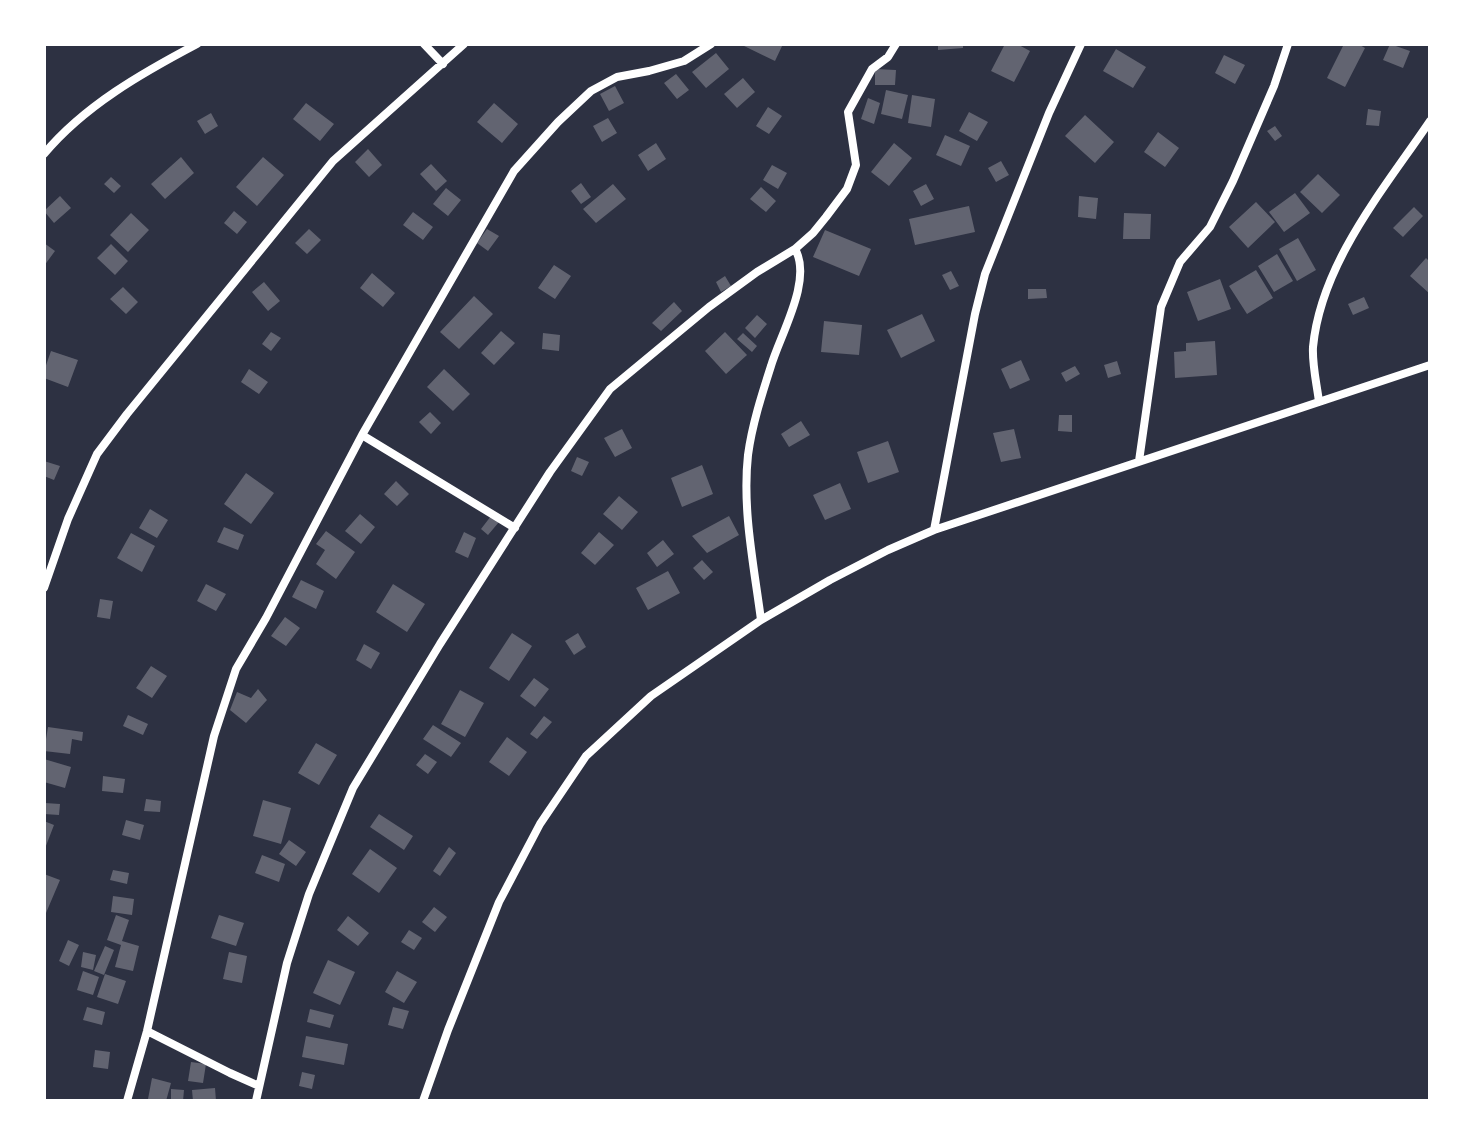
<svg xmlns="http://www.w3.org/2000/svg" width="1474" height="1145" viewBox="0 0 1474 1145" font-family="'Varela Round',sans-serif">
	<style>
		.building { fill: #626471 }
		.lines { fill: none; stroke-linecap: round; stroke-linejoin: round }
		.minor { stroke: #fff; stroke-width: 8 }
	</style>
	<rect width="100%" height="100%" fill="#2d3142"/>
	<path class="building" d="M740 44H783L775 61Z
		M938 44H963V48L938 50Z
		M1005 44H1017L1030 51 1014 82 991 71Z
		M1344 44H1358L1365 48 1345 87 1327 78Z
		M1390 44 1410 51 1403 68 1383 60Z
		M1116 49 1146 67 1133 88 1103 71Z
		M716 53 729 69 706 88 692 72Z
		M1224 55 1245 65 1235 84 1215 73Z
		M875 69 896 70 895 85H875Z
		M676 74 689 90 677 99 664 83Z
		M743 78 755 92 737 108 724 94Z
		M615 86 624 103 609 111 600 94Z
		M886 90 908 95 902 119 881 114Z
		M912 95 935 99 931 127 908 123Z
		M868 98 880 103 874 124 861 119Z
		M306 103 334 124 320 141 293 119Z
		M494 103 518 124 502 143 477 122Z
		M768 107 782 116 769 134 756 126Z
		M1368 109 1381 111 1379 126 1366 125Z
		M969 112 988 122 977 141 959 131Z
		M211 113 218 126 205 134 197 121Z
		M1085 115 1114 142 1095 163 1065 136Z
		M608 118 617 133 602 142 593 126Z
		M1275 126 1282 136 1275 141 1267 131Z
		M1158 132 1179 148 1165 167 1144 152Z
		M945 135 970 146 961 166 936 155Z
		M656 143 666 159 648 171 638 155Z
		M894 143 912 158 889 186 871 172Z
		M368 149 382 165 369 177 355 162Z
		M181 157 194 173 165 199 151 184Z
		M263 157 284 175 257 206 236 187Z
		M1001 161 1009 175 996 182 988 168Z
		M431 164 447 181 436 191 420 174Z
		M772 165 787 173 778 189 763 180Z
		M1318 174 1340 195 1322 213 1300 192Z
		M111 177 121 186 114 193 104 184Z
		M581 183 591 197 581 204 571 191Z
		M613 184 626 199 596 223 583 209Z
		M926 184 934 199 921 206 913 191Z
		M761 187 776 201 766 212 750 199Z
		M446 188 461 200 448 216 433 204Z
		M1295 193 1310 213 1284 232 1269 212Z
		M60 196 71 208 54 223 44 211Z
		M1079 196 1098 198 1096 219 1078 217Z
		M1256 202 1275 222 1248 248 1229 227Z
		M969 206 975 232 915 245 909 219Z
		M1414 207 1423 216 1403 237 1393 228Z
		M234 211 247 222 237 234 224 223Z
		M413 212 433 227 423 240 403 225Z
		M131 213 149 230 128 252 110 235Z
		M1124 213 1151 214 1150 239H1123Z
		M309 229 321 240 307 254 295 243Z
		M487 229 499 236 488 251 477 243Z
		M825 230 871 249 859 276 813 257Z
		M1298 238 1316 270 1297 281 1279 249Z
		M44 243 55 251 44 266Z
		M111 244 128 261 115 275 97 258Z
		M1277 254 1293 281 1274 292 1258 266Z
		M1426 258 1430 262V294L1410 276Z
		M554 265 571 276 555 299 538 288Z
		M1256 270 1273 298 1247 314 1229 286Z
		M951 271 959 286 950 290 942 275Z
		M372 273 395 293 383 307 360 288Z
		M725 276 731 286 721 292 716 282Z
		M1220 279 1231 309 1198 321 1187 292Z
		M264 282 280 301 268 311 252 292Z
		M123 287 138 302 126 314 110 299Z
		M1028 289H1046L1047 298 1028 299Z
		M474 296 493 314 459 349 440 332Z
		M1364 297 1369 308 1353 315 1348 304Z
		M674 302 682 311 661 331 652 323Z
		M922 314 935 341 901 358 887 330Z
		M757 315 767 324 755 338 745 328Z
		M824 321 862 325 859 355 821 352Z
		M501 331 515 343 494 365 481 353Z
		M271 332 281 338 271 351 262 344Z
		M725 332 747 355 726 374 705 351Z
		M543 333 560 335 559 351 542 349Z
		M743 333 757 346 752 352 737 339Z
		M1215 341 1217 375 1175 378 1174 352 1186 351V343Z
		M51 351 78 360 68 387 44 378V371Z
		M1021 360 1030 380 1010 389 1001 369Z
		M1117 361 1121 374 1108 378 1104 365Z
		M1075 366 1080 374 1066 382 1061 373Z
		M249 369 268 382 259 394 241 382Z
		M444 369 470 394 453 411 427 387Z
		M430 412 441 423 431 434 419 422Z
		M1059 415H1072V432L1058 431Z
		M801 421 810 435 789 447 781 434Z
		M622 429 632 448 615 457 604 438Z
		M1014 429 1021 458 1001 462 993 433Z
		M888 441 899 472 868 483 857 452Z
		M577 457 589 462 582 476 571 471Z
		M44 461 60 466 54 480 44 476Z
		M702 465 713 494 682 507 671 478Z
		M246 473 274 493 251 524 224 504Z
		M396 481 409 494 397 506 384 494Z
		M840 483 851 509 825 520 813 495Z
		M619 496 638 512 622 530 603 514Z
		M150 509 168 520 157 538 139 528Z
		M360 514 375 527 361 544 345 531Z
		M491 516 499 522 488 535 481 529Z
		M729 516 739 535 707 553 692 536Z
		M224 527 244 535 238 550 217 542Z
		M326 531 355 552 336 579 316 564 325 550 316 544Z
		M464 532 476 538 468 558 455 552Z
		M599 532 614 545 595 565 581 553Z
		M131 533 155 546 142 572 117 558Z
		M663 540 674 554 657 567 647 553Z
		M702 560 713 572 704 580 693 568Z
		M668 571 680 593 648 610 636 588Z
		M301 580 324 591 316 609 292 597Z
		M206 584 226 594 216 611 197 601Z
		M393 584 425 604 407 632 376 612Z
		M100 599 113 601 110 619 97 617Z
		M285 617 300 628 286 646 271 636Z
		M512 633 532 646 509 681 489 668Z
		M578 633 586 647 574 655 565 641Z
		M364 644 380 653 371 669 356 660Z
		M151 666 167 676 152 698 136 688Z
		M534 678 549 689 535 707 520 696Z
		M258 689 267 700 246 723 230 710 237 692 251 698Z
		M460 690 484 703 465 737 441 724Z
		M128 715 148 724 143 735 123 726Z
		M544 716 552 722 537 739 530 734Z
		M433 725 461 743 451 757 423 739Z
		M48 727 83 732 82 741 72 739 70 754 44 751Z
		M507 737 527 752 509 776 489 762Z
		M316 743 337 755 319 785 298 773Z
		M425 754 437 762 428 774 416 765Z
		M44 759 71 767 65 788 44 782Z
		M103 776 125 779 123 793 102 791Z
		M146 799 161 801 160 812 144 811Z
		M263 800 291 808 281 844 253 836Z
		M45 803 60 804 59 815 44 814Z
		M379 814 413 836 404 850 370 827Z
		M126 820 144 825 140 840 122 835Z
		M44 821 54 825 44 851Z
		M289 840 306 852 296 866 279 854Z
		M449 847 456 853 440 876 433 871Z
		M370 849 397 868 379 893 352 874Z
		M262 855 285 864 279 882 255 873Z
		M113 870 129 873 127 884 110 880Z
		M44 874 60 880 46 913 44 912Z
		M113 896 134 899 132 915 111 912Z
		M434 907 447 917 435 932 422 922Z
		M116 915 129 920 122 941 139 946 133 971 115 967 121 945 107 940Z
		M219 915 244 923 236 946 211 938Z
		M348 916 369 933 358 946 337 930Z
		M409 930 422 938 414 950 401 942Z
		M68 940 79 945 69 966 59 961Z
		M105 946 114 950 104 975 94 971Z
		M83 952 96 955 93 970 81 967Z
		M229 952 247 956 242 983 223 979Z
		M328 960 355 972 340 1005 313 993Z
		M83 971 99 977 93 995 77 990Z
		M397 971 417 982 404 1003 385 992Z
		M105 974 126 981 118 1004 97 997Z
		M87 1007 105 1012 102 1025 83 1020Z
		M393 1007 409 1011 403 1029 388 1025Z
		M310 1009 334 1015 330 1028 307 1022Z
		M306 1036 348 1044 344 1065 302 1057Z
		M95 1050 110 1052 108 1069 93 1067Z
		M191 1062 206 1064 203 1083 188 1081Z
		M302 1072 315 1075 312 1089 299 1086Z
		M152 1078 171 1083 166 1101 148 1099Z
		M215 1088 216 1101H193L192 1090Z
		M171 1089 184 1090 183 1101H171Z"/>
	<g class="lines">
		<path class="minor" d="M424 44 443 64
			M44 154C84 106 142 73 197 44
			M1319 402C1317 385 1312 365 1313 347 1321 263 1384 189 1430 121
			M362 435 515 528
			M1139 461 1161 307 1180 262 1210 227 1233 181 1274 86 1288 44
			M934 530 975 314 985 274 1049 113 1081 44
			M44 588 68 519 97 454 127 414 333 161 464 44
			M761 620C754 566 742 509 748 455 752 425 762 394 771 366 780 335 813 280 795 249
			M147 1031 230 1073 259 1086
			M127 1101 147 1031 214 736 236 669 266 618 362 435 514 171 558 122 591 91 617 77 649 71 684 61 711 44
			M256 1101 287 963 309 894 353 788 440 644 550 472 610 389 709 307 757 272 795 249 813 233 826 217 847 189 856 165 848 112 872 69 888 57 896 44
			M423 1101 448 1030 499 902 540 824 586 756 651 696 761 620 830 580 888 550 934 530 1430 365"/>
	</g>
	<rect width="1474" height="1145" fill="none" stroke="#ffffff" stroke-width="92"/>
</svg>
